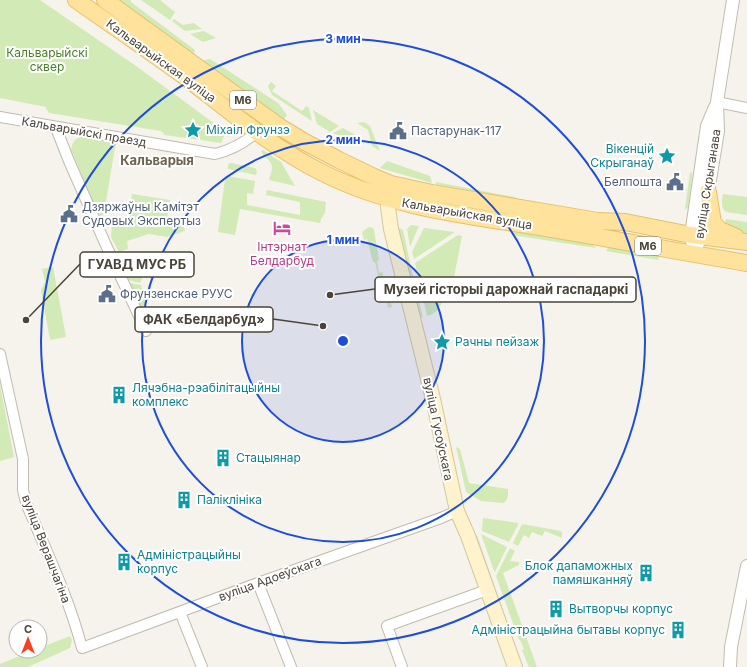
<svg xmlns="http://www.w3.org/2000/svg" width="747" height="667" viewBox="0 0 747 667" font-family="Inter,sans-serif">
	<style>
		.green { fill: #d2eab5 }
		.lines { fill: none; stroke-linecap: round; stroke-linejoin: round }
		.minor-casing { stroke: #c2bbae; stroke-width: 12 }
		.tertiary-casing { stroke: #c2bbae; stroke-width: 14 }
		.secondary-casing { stroke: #d6c79b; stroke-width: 16 }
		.primary-casing { stroke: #e6c16a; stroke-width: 18 }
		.minor { stroke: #fff; stroke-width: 10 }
		.tertiary { stroke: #fff; stroke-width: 12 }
		.secondary { stroke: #fff3cd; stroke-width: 14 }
		.primary { stroke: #ffe39c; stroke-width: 16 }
		.ring { fill: none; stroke: #1d4ed8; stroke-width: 2 }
		.labels { text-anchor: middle; stroke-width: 4; stroke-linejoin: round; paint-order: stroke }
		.shield { fill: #fff; stroke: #817c74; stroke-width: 1 }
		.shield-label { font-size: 11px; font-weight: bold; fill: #4b4439 }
		.park-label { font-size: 12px; fill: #4a7f2a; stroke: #fff }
		.street-label { font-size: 12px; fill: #4b4439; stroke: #fff }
		.culture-label { font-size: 12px; fill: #0d838f; stroke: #fff; text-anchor: start }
		.service-label { font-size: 12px; fill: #4e5e75; stroke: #fff; text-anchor: start }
		.hotel-label { font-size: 12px; fill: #b23c85; stroke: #fff }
		.neighbourhood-label { font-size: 13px; font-weight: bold; fill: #6e6250; stroke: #fff }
		.centre { fill: #1d4ed8; stroke: #fff; stroke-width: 2 }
		.ring-label { font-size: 12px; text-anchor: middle; font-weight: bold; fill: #1d4ed8; stroke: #fff; stroke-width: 4; stroke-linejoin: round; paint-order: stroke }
		.leader { fill: none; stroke: #4b4439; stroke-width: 1.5 }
		.callout-dot { fill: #4b4439; stroke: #fff; stroke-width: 1.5 }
		.callout { fill: #fff; stroke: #4b4439; stroke-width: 1.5 }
		.callout-label { font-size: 13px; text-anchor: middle; font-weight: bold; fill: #4b4439 }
	</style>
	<rect width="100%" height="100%" fill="#f6f3ec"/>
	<path class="green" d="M0 0H40L136 66 226 132 221 143 165 135 161 131 49 113 46 109V107L0 98Z
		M118 0H131V2L195 50 193 56Z
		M141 0H160L175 12 170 20Z
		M174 19 183 25 194 23 202 29 185 31 172 21Z
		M204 31 216 38 203 42 190 34Z
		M210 59 278 103 287 115 284 120 201 61Z
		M271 82 276 86 272 91 302 111 306 106 309 108 312 121 272 95 268 86Z
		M313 110 339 126 330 132 317 124Z
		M364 122 370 126 380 151 372 146 368 130 357 123Z
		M343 128 357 136 359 145 333 133Z
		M84 136 116 141 104 214 102 216 98 215 71 149C73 141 75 138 84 136Z
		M263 150 281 162 295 186 269 180C270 176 272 171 272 167 272 160 263 157 261 151Z
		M387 161 430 176 432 183 380 168Z
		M231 163 255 168 257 171 256 175 228 169V164Z
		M690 172 692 173V178L688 208 686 209H685Z
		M228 176 255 181 253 194 247 193V205L300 215V202L266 195 267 190 326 202 325 213 321 219 320 223 240 209 235 235 218 232 225 179Z
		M436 182 514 197 519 199H499L435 186Z
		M132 194 170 200 167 219 169 221H196L184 227 185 231 167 237 149 234 127 241 128 249 119 252 111 237 112 220 127 223Z
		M723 194 747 197V215L726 212C720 207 722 200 723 194Z
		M726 219 747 222V235L724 225Z
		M411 225 419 226 410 247 407 229Z
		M369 227 373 228 374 230 379 260 377 261 379 273 382 272 392 307 388 308 383 287H381L375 262H373L367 239 364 240 362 233 363 231Z
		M399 228 403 230 416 290 423 317 418 318 398 230Z
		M424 228 455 232 414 259 412 252Z
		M513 231 591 243 596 248 512 235Z
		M458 235 462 236 454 277 450 278C446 291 443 313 427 316L415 263Z
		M608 248H614L659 256 658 260 606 251Z
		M148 254 158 256 151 275H148L146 273 141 277 142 279 140 283 124 279 118 266 127 264V259Z
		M53 267 66 337 50 340 41 290 45 282 42 269Z
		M125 282 141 285C143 291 142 291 148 296L145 311 141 312Z
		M0 385 14 457 0 461Z
		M456 447 460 449 469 483 508 489V496L506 501 503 503 481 501 466 492Z
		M483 518 518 523V525L509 542 482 531Z
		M522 524 561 531 562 533V538L545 531 542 536 532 532 529 538 524 535 518 546 513 543Z
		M481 534 507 547 495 572 494 571Z
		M477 535 513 640 506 628 474 536Z
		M510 548 515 551 510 561 519 562V565L503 573 537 667H529L522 650 524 649 520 640H519L496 576Z
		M70 636 72 640 70 648 28 667H0V664L32 651H40V648Z"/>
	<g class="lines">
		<g class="minor-casing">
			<path id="minor" d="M717 102 747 108
				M0 117 215 154C232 150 244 143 257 132
				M56 128 69 161 105 243 146 331
				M0 354 23 459V490L26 503C46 550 69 598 82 648L258 583 441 518 457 511
				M258 583 291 667
				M180 612 202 667
				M402 667 387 626 487 590"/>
		</g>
		<g class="tertiary-casing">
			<path id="tertiary" d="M692 242 691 235 707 126 715 107
				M694 254 701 236 718 131 717 102 733 0
				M730 667 731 647 747 566"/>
		</g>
		<g class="secondary-casing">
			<path id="secondary" d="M390 188 388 207 391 229 433 399 457 511 468 536 515 667"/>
		</g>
		<g class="primary-casing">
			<path id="primary" d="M76 0C113 26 151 52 188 79 231 112 273 148 321 172 391 208 470 216 546 228 613 239 680 252 747 263
				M105 0 280 127 305 142 339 160 372 176 391 184 432 193 598 221 625 222 691 235 747 242
				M708 192 713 223 720 230 736 237"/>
		</g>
		<use href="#minor" class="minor"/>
		<use href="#tertiary" class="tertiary"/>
		<use href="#secondary" class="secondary"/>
		<use href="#primary" class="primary"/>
	</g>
	<circle cx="343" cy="341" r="101" fill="#1d4ed8" fill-opacity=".12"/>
	<g class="ring">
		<circle cx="343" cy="341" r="101"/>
		<circle cx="343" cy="341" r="201"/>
		<circle cx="343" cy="341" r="302"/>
	</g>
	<defs>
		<g id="sight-bare" transform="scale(1.38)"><path d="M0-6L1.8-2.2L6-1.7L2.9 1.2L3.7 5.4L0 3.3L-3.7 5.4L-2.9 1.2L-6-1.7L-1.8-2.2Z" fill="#0f9aa8" stroke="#fff" stroke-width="2.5" paint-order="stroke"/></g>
		<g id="civic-bare" transform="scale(1.38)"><path d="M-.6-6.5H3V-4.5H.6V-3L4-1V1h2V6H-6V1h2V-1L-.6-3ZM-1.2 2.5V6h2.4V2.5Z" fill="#5c6f8a" stroke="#fff" stroke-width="2.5" paint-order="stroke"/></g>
		<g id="hotel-bare" transform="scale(1.38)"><path d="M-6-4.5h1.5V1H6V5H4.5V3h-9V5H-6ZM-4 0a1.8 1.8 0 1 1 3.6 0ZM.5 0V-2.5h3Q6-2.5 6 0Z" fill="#d1479c" stroke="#fff" stroke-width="2.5" paint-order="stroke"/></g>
		<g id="building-bare" transform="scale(1.38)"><path d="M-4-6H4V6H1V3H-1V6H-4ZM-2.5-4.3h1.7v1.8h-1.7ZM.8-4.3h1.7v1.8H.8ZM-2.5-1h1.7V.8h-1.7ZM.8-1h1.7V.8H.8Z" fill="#0f9aa8" stroke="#fff" stroke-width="2.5" paint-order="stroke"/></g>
	</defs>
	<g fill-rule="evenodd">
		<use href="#sight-bare" x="193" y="130"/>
		<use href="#civic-bare" x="398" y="131"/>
		<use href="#sight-bare" x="667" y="156"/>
		<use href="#civic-bare" x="675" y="182"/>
		<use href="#civic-bare" x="69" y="214"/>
		<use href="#hotel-bare" x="282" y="228"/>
		<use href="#civic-bare" x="107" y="294"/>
		<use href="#sight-bare" x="442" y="342"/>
		<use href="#building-bare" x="119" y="395"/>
		<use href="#building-bare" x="223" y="458"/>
		<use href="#building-bare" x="184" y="500"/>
		<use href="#building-bare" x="124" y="562"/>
		<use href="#building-bare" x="646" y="573"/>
		<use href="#building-bare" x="556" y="609"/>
		<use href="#building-bare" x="678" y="630"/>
	</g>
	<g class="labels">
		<g class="shield">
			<rect x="230" y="91" width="26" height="18" rx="3"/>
			<rect x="635" y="237" width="26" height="18" rx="3"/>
		</g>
		<g class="shield-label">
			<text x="243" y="104">М6</text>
			<text x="648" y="250">М6</text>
		</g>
		<g class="park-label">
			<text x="47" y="57">Кальварыйскі<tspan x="47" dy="14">сквер</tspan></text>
		</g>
		<g class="street-label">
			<text transform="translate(161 61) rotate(36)" y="4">Кальварыйская вуліца</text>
			<text transform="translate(84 132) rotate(10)" y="4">Кальварыйскі праезд</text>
			<text transform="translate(708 184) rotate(-81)" y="4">вуліца Скрыганава</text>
			<text transform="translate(467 214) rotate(10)" y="4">Кальварыйская вуліца</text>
			<text transform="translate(438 429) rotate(78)" y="4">вуліца Гусоўскага</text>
			<text transform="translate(46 549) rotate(69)" y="4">вуліца Верашчагіна</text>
			<text transform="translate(270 579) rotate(-20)" y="4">вуліца Адоеўскага</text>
		</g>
		<g class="culture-label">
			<text x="206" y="134">Міхаіл Фрунзэ</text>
			<text x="654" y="153" text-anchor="end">Вікенцій<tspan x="654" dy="14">Скрыганаў</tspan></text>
			<text x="455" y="346">Рачны пейзаж</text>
			<text x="132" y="392">Лячэбна-рэабілітацыйны<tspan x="132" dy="14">комплекс</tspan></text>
			<text x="236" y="462">Стацыянар</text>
			<text x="197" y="504">Паліклініка</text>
			<text x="137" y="559">Адміністрацыйны<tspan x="137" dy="14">корпус</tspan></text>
			<text x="633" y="570" text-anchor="end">Блок дапаможных<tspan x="633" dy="14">памяшканняў</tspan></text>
			<text x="569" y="613">Вытворчы корпус</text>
			<text x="665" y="634" text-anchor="end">Адміністрацыйна бытавы корпус</text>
		</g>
		<g class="service-label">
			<text x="411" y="135">Пастарунак-117</text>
			<text x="662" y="186" text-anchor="end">Белпошта</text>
			<text x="82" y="211">Дзяржаўны Камітэт<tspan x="82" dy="14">Судовых Экспертыз</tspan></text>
			<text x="120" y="298">Фрунзенскае РУУС</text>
		</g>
		<g class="hotel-label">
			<text x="282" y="251">Інтэрнат<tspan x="282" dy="14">Белдарбуд</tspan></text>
		</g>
		<g class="neighbourhood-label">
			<text x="157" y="165">Кальварыя</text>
		</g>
	</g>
	<circle cx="343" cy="341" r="6" class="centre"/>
	<g class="ring-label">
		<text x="343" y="43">3 мин</text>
		<text x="343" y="144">2 мин</text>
		<text x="343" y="244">1 мин</text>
	</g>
	<path class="leader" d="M26 320L80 264M330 295L375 289M323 326L273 319"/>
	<g class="callout-dot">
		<circle cx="26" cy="320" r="4"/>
		<circle cx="330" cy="295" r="4"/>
		<circle cx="323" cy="326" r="4"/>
	</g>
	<g class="callout">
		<rect x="80" y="252" width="114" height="25" rx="4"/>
		<rect x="375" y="277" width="261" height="25" rx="4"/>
		<rect x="135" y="307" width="138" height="25" rx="4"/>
	</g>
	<g class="callout-label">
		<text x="137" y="269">ГУАВД МУС РБ</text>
		<text x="506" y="294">Музей гісторыі дарожнай гаспадаркі</text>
		<text x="204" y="324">ФАК «Белдарбуд»</text>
	</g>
	<g transform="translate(28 639)"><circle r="19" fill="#ffffff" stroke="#b7b4b0"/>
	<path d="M0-3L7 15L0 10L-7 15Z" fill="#fc3f1d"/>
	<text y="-6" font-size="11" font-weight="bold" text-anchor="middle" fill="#4b4439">С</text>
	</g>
</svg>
